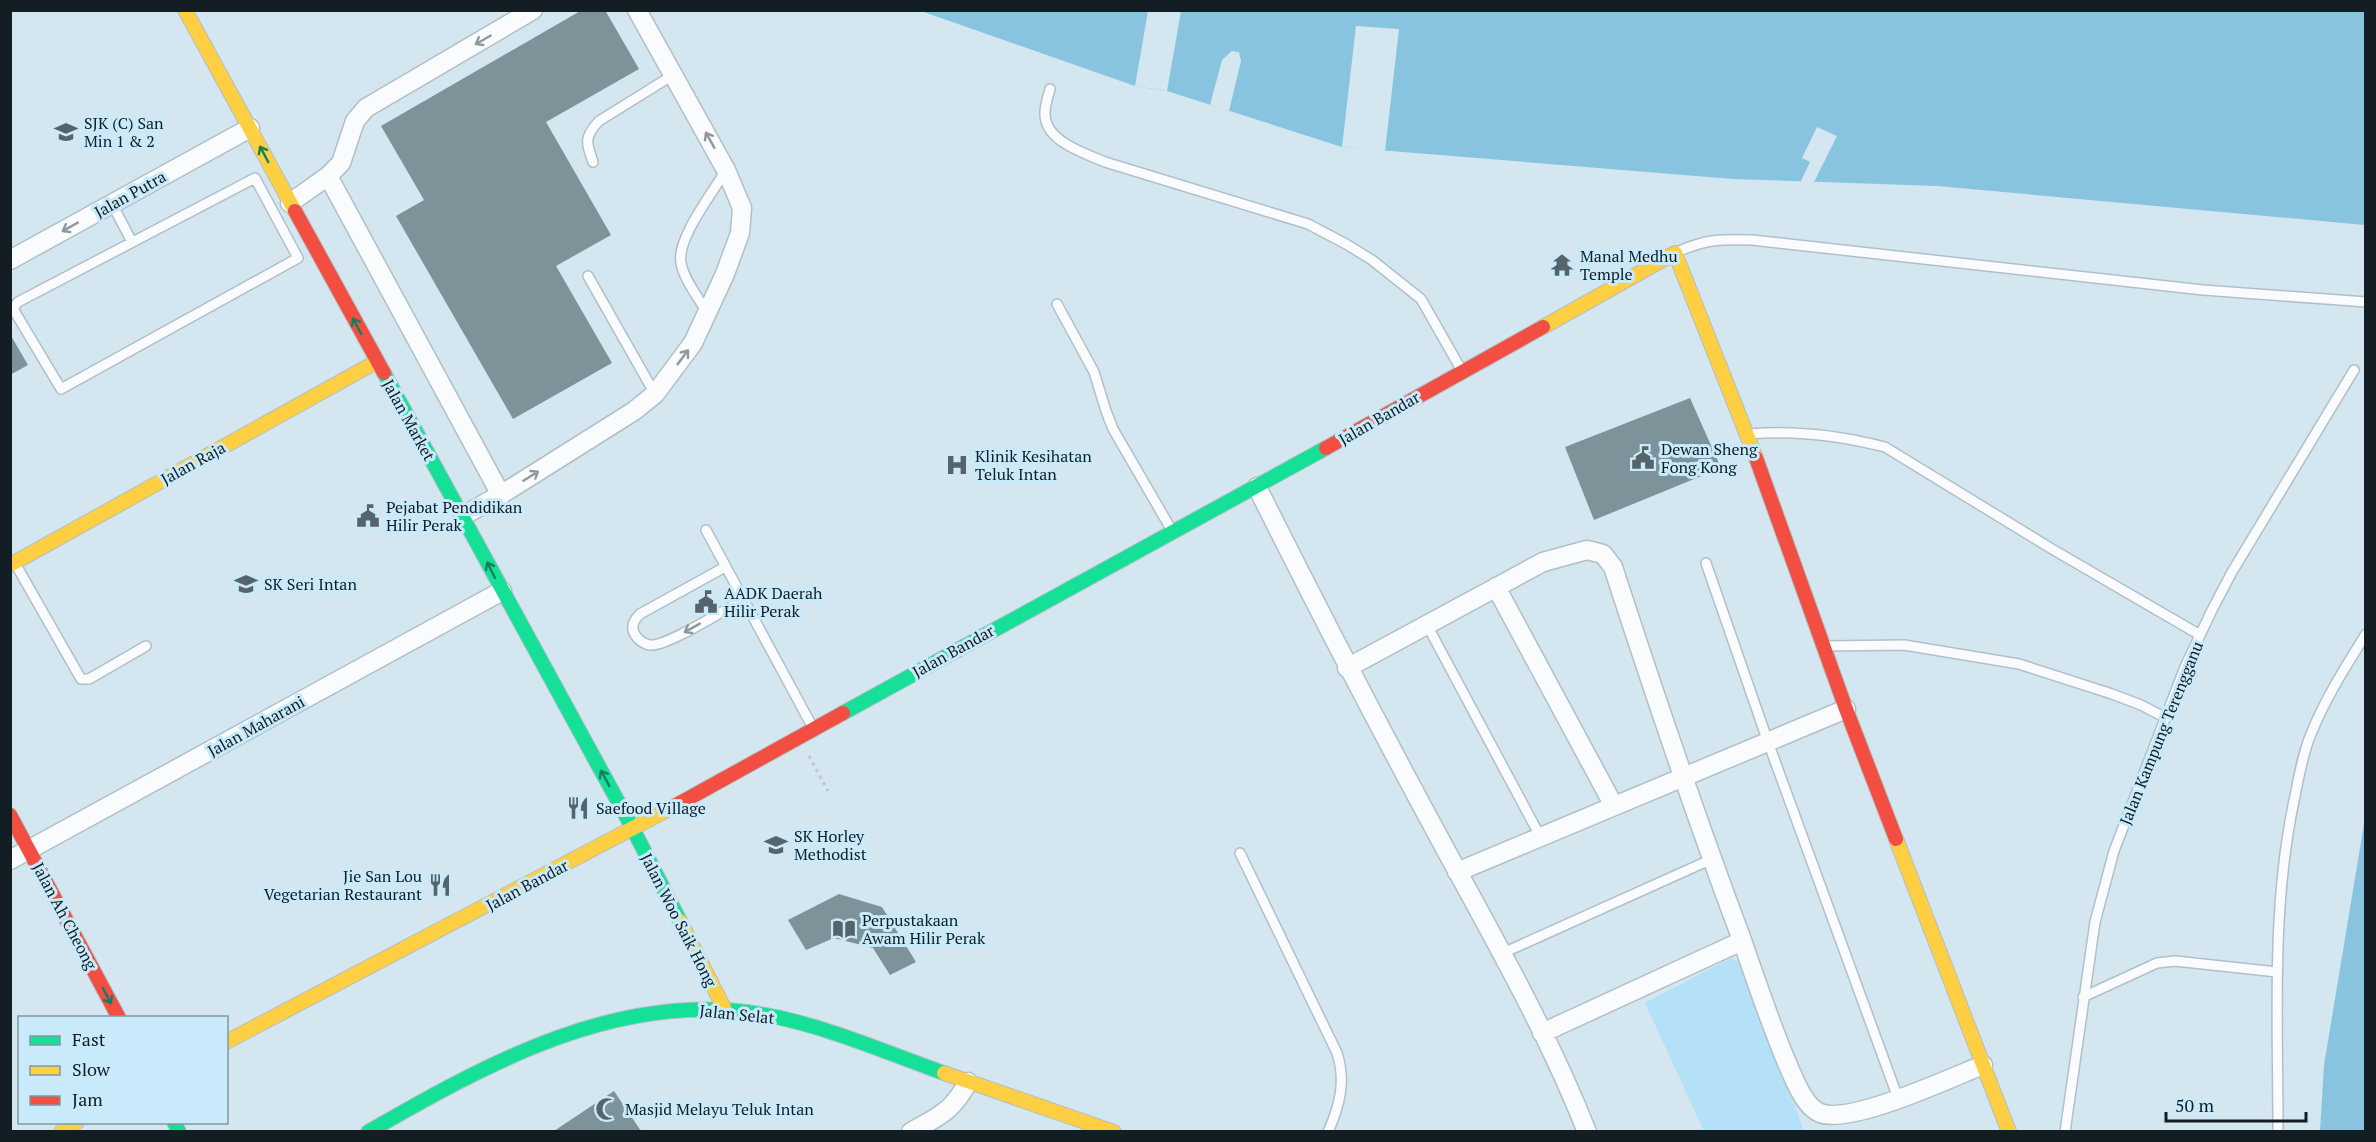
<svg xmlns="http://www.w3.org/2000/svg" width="2376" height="1142" viewBox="0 0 2376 1142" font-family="'PT Serif',serif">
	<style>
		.green { fill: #b4e1f7 }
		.water { fill: #88c4e0 }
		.pier { fill: #d4e6ef }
		.building { fill: #7e929a }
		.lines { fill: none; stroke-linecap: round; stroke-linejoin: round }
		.lane-casing { stroke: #b1c0c6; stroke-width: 12 }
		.street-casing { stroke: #b1c0c6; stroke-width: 21 }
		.fast-casing { stroke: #b1c0c6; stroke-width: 16 }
		.slow-casing { stroke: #b1c0c6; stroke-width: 16 }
		.jam-casing { stroke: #b1c0c6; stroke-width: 16 }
		.path { stroke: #c0c5c9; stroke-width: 3; stroke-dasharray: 3 4.5; stroke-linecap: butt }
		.lane { stroke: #f9fbfd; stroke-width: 9 }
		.street { stroke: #f9fbfd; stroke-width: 18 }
		.fast { stroke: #16e098; stroke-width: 14 }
		.slow { stroke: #ffcf43; stroke-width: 14 }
		.jam { stroke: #f24e42; stroke-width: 14 }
		.oneway { stroke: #91989b }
		.oneway2 { stroke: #147f5e }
		.labels { text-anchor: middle; stroke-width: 6; stroke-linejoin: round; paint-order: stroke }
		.poi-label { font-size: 16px; fill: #121e23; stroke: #c9eafa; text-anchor: start }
		.street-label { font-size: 16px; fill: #121e23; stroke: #c9eafa }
	</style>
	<rect width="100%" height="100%" fill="#d4e6ef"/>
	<path class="green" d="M1731 958 1740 962 1804 1131H1704L1645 1003Z"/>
	<path class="water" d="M921 11H2365V225L1937 186 1733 179 1342 147 1167 91 1135 86Z
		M2365 818V1131H2320L2324 1065Z"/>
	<path class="pier" d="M1148 11H1181L1167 91 1135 86Z
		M1356 26 1399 29 1385 151 1342 147Z
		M1232 51 1239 52 1241 61 1229 111 1210 105 1222 60Z
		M1817 127 1837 136 1812 186 1799 185 1810 162 1802 158Z"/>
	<path class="building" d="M582 10H605L639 69 546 122 611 235 556 266 612 363 513 419 396 216 424 200 381 126Z
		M10 334 28 365 10 375Z
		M1690 398 1721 468 1594 520 1565 447Z
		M839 894 882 907 916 962 890 975 873 948 834 938 806 950 788 920Z
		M614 1091 641 1131H554Z"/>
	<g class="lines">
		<g class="lane-casing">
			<path id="lane" d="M1050 89C1048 96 1045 105 1045 113 1044 141 1084 153 1105 162L1308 224 1346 244 1372 260 1421 299 1462 371
				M593 162C586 142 584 137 599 121L673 75
				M255 178 298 258 61 389 15 312 14 307 18 302Z
				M112 204 132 242
				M1677 252C1706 239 1721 239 1752 240L2203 290 2366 302
				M588 276 655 394
				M1057 304 1094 372 1106 411 1113 429 1171 529
				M707 313C699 298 684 280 681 263 676 239 714 191 726 170
				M1749 434C1793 430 1842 436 1885 447L2052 549 2200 635
				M706 530 813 728
				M1706 563 1768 742 1898 1098
				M16 565 81 679H89L146 646
				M725 567 640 614C635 619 632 623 633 630 635 637 642 644 650 645 667 647 725 609 743 600
				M1427 625 1540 836
				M1826 646 1904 645 2019 664 2112 694 2141 705 2166 718
				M1240 853 1337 1053C1346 1081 1340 1105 1328 1132
				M1503 953 1712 859
				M2083 997 2157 963 2175 961 2277 972
				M2065 1132 2095 922 2114 851 2185 667 2212 610 2232 572 2354 370
				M2278 1132C2278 1020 2271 905 2295 796 2299 775 2303 753 2311 734 2325 699 2346 666 2366 634"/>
		</g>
		<g class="street-casing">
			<path id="street" d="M328 176 501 495
				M290 203 328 176 341 163 355 121 366 108 533 10
				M10 260 250 128
				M1257 487C1317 607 1378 725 1442 843 1493 937 1547 1031 1587 1132
				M463 516 510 489 634 411 655 394 693 343 725 274 740 233 742 208 726 170 637 10
				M1496 587 1614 806
				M1347 668 1543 562 1587 550 1603 554 1613 567C1653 690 1694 812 1739 932 1757 982 1773 1034 1795 1081 1800 1092 1808 1108 1820 1113 1850 1125 1950 1078 1983 1065
				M10 860 502 591
				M1457 872 1846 709
				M1542 1033 1742 941
				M911 1132C939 1116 952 1112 968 1082"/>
		</g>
		<g class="fast-casing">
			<path id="fast" d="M384 373 633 829 680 921
				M843 713 1326 448
				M174 1122 179 1132
				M368 1132C488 1063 622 988 766 1015 826 1026 885 1052 944 1073"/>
		</g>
		<g class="slow-casing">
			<path id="slow" d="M185 10 295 211
				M1543 327 1675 253 1756 458
				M10 565 376 362
				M1896 839 2009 1132
				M680 921 725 1010
				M226 1042 673 807
				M944 1073 1114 1132
				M61 1132 77 1122"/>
		</g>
		<g class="jam-casing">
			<path id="jam" d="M295 211 384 373
				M1326 448 1543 327
				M1756 458 1846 709 1896 839
				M673 807 843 713
				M10 815 119 1018"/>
		</g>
		<path class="path" d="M809 756 828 791"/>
		<use href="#lane" class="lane"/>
		<use href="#street" class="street"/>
		<use href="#fast" class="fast"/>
		<use href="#slow" class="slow"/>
		<use href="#jam" class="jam"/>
	</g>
	<defs><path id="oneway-shaft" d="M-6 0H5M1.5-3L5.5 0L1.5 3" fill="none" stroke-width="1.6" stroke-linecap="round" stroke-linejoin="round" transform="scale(1.5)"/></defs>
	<g class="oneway">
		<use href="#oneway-shaft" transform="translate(483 40) rotate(150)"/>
		<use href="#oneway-shaft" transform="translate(710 140) rotate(-119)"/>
		<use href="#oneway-shaft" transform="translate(70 227) rotate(151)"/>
		<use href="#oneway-shaft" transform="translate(683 357) rotate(-53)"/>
		<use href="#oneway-shaft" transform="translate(531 476) rotate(-32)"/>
		<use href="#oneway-shaft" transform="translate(692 628) rotate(151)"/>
	</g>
	<g class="oneway2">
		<use href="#oneway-shaft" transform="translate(264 154) rotate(-118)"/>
		<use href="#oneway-shaft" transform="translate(357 326) rotate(-118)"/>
		<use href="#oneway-shaft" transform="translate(491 570) rotate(-117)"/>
		<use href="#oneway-shaft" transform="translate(605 778) rotate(-119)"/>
		<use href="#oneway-shaft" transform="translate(107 996) rotate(62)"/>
	</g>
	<defs>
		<g id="school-bare" transform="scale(1.8)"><path d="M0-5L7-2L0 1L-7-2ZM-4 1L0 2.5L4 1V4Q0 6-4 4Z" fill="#56646a" stroke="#c9eafa" stroke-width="2.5" paint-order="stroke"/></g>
		<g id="temple-bare" transform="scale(1.8)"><path d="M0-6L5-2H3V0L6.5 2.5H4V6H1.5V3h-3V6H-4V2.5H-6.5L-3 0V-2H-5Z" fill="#56646a" stroke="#c9eafa" stroke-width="2.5" paint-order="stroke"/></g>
		<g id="civic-bare" transform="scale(1.8)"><path d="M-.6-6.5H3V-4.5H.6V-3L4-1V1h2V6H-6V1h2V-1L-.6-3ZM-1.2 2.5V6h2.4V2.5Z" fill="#56646a" stroke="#c9eafa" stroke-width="2.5" paint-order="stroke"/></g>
		<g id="hospital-bare" transform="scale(1.8)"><path d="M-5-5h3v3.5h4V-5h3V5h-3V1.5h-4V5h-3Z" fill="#56646a" stroke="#c9eafa" stroke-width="2.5" paint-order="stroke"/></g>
		<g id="restaurant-bare" transform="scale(1.8)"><path d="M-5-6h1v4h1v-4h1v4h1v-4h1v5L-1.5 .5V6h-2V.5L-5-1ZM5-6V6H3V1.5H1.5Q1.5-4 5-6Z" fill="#56646a" stroke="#c9eafa" stroke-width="2.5" paint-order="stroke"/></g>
		<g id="library-bare" transform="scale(1.8)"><path d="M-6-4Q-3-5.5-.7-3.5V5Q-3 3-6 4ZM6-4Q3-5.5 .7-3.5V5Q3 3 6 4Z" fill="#56646a" stroke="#c9eafa" stroke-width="2.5" paint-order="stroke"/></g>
		<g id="mosque-bare" transform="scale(1.8)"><path d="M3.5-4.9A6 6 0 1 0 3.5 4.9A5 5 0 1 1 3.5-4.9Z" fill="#56646a" stroke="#c9eafa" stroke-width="2.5" paint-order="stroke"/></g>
	</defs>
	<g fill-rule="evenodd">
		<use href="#school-bare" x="66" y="132"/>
		<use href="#temple-bare" x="1562" y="265"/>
		<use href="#civic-bare" x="1643" y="458"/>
		<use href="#hospital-bare" x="957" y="465"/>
		<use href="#civic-bare" x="368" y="516"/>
		<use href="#school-bare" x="246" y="584"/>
		<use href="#civic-bare" x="706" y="602"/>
		<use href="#restaurant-bare" x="578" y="808"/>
		<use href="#school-bare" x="776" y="845"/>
		<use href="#restaurant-bare" x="440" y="885"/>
		<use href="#library-bare" x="844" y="929"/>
		<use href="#mosque-bare" x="607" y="1109"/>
	</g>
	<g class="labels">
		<g class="poi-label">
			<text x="84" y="129">SJK (C) San<tspan x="84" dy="18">Min 1 &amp; 2</tspan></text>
			<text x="1580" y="262">Manal Medhu<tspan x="1580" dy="18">Temple</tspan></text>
			<text x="1661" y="455">Dewan Sheng<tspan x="1661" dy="18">Fong Kong</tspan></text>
			<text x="975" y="462">Klinik Kesihatan<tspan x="975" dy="18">Teluk Intan</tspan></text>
			<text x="386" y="513">Pejabat Pendidikan<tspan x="386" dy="18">Hilir Perak</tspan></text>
			<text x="264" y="590">SK Seri Intan</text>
			<text x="724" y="599">AADK Daerah<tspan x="724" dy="18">Hilir Perak</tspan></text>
			<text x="596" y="814">Saefood Village</text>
			<text x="794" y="842">SK Horley<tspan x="794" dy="18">Methodist</tspan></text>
			<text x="422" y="882" text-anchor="end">Jie San Lou<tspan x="422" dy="18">Vegetarian Restaurant</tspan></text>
			<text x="862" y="926">Perpustakaan<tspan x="862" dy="18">Awam Hilir Perak</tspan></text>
			<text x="625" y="1115">Masjid Melayu Teluk Intan</text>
		</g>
		<g class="street-label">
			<text transform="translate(130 194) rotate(-29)" y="6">Jalan Putra</text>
			<text transform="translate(1379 418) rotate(-30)" y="6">Jalan Bandar</text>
			<text transform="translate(409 420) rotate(61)" y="6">Jalan Market</text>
			<text transform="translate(193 463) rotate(-29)" y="6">Jalan Raja</text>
			<text transform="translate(953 651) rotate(-29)" y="6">Jalan Bandar</text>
			<text transform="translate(256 726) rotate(-29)" y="6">Jalan Maharani</text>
			<text transform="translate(2161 733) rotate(-68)" y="6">Jalan Kampung Terengganu</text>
			<text transform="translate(527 885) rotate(-28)" y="6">Jalan Bandar</text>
			<text transform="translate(65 916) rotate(62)" y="6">Jalan Ah Cheong</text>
			<text transform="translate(679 920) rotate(63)" y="6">Jalan Woo Saik Hong</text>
			<text transform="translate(737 1014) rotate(6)" y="6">Jalan Selat</text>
		</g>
	</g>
	<rect width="2376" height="1142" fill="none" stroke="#121e23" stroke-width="24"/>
	<rect x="18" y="1016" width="210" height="108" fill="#c9eafa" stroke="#8098a4" stroke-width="1.5"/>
	<rect x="30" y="1036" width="30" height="9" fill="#16e098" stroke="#8098a4" stroke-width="1.5"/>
	<text x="72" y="1046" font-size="18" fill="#121e23">Fast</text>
	<rect x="30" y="1066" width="30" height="9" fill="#ffcf43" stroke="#8098a4" stroke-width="1.5"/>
	<text x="72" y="1076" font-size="18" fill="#121e23">Slow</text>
	<rect x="30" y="1096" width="30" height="9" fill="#f24e42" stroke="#8098a4" stroke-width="1.5"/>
	<text x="72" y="1106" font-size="18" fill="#121e23">Jam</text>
	<path d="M2166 1112v9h140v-9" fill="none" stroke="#121e23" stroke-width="3"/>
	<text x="2175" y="1112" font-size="18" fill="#121e23" stroke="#c9eafa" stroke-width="4.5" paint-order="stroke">50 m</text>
</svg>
